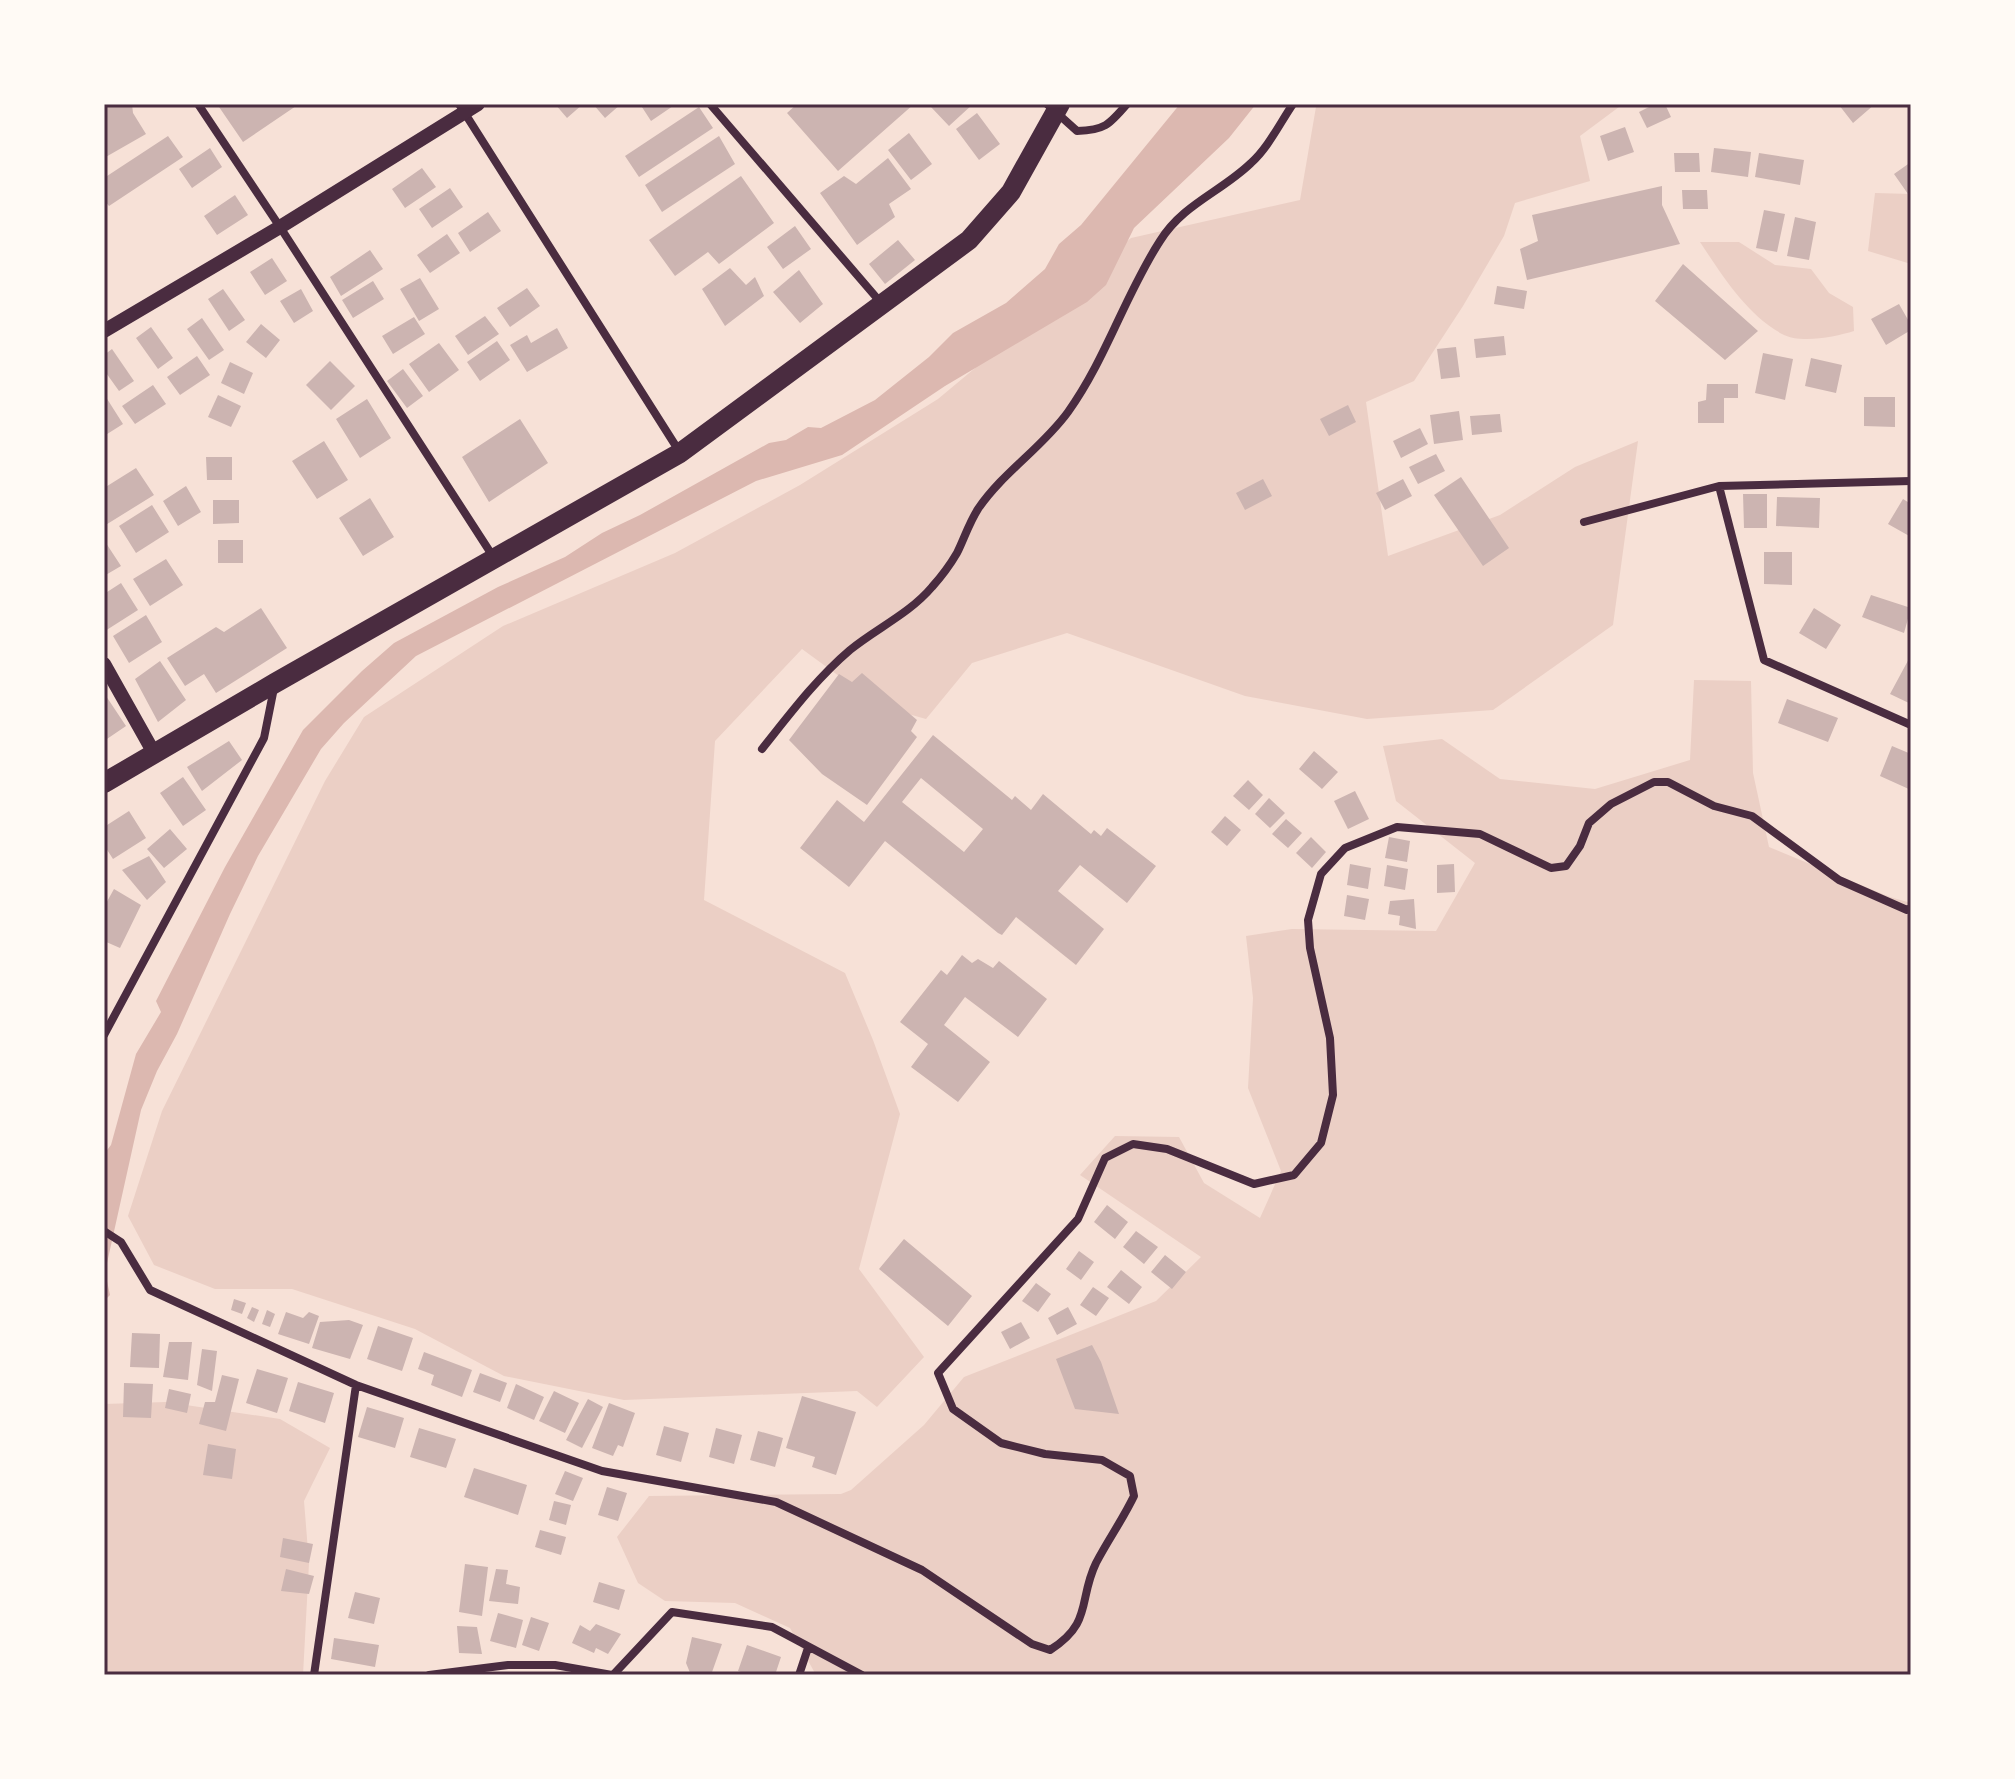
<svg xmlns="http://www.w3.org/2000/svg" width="2015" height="1779" viewBox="0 0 2015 1779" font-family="'Sofia Sans Condensed',sans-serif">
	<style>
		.green { fill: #ebcfc5 }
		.water { fill: #dcb8b0 }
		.building { fill: #ccb4b1; fill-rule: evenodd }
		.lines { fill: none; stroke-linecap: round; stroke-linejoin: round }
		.minor { stroke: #4a2c40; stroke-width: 8 }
		.tertiary { stroke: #4a2c40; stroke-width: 14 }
		.primary { stroke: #4a2c40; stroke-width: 20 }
		.neatline { fill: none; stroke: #4a2c40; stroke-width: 3 }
	</style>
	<rect width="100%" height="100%" fill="#f7e1d7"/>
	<path class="green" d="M1325 104H1623L1580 136 1590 181 1515 203 1504 236 1463 306 1414 381 1366 402 1388 556 1500 515 1575 467 1638 441 1613 625 1493 710 1367 719 1245 696 1067 633 972 663 926 719 880 706 802 649 715 741 704 900 845 973 873 1040 900 1114 859 1269 924 1357 877 1407 857 1391 624 1400 504 1376 415 1329 292 1289H215L154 1265 128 1216 162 1111 325 781 364 717 503 626 675 553 800 485 938 399 1131 238 1300 200 1316 107Z
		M1875 193 1911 194V264L1868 251Z
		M1700 242H1739L1775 265 1811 269 1829 293 1853 307 1854 331C1835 337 1800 344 1782 334 1746 314 1722 275 1700 242Z
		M1694 680 1751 681 1753 773 1769 847 1890 897 1911 903V1675H816L790 1628 735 1603 665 1601 638 1583 617 1537 649 1496 841 1494 851 1490 924 1425 964 1377 1156 1301 1201 1257 1080 1175 1115 1136 1179 1137 1204 1183 1260 1218 1281 1171 1248 1088 1253 998 1246 936 1292 929 1436 931 1475 863 1396 801 1383 746 1442 739 1500 779 1595 789 1690 760Z
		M166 1402 280 1419 330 1448 304 1501 309 1563 303 1675H104V1404Z"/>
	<path class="water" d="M1180 104H1256L1229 138 1134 228 1106 285 1087 302 945 386 842 455 756 481 416 656 344 723 321 749 258 856 230 914 177 1034 157 1071 141 1110 105 1272 110 1295 104 1301V1154L111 1145 136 1054 161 1012 156 1001 225 867 303 730 362 671 394 643 498 587 565 557 602 533 640 515 769 443 786 440 808 427 821 428 875 400 929 357 953 333 1006 303 1045 269 1059 244 1081 225Z"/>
	<path class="building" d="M104 104H132L133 113 146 134 104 158Z
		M217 104H299L243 142Z
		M555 104H583L567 118Z
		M593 104H621L605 118Z
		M640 104H676L651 121Z
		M797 104H914L838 171 787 113Z
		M934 104H973L949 126 931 107Z
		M1655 104H1665L1671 117 1647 128 1639 112Z
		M1840 104H1875L1853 123 1839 105Z
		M699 107 713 128 639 177 625 156Z
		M977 113 1000 144 979 160 956 129Z
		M1625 127 1634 152 1608 161 1600 136Z
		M909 133 932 164 911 180 888 150Z
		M168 136 183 157 109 206 104 200V178Z
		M719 136 735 164 662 212 645 185Z
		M210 148 222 167 192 188 179 169Z
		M1714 148 1751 152 1748 177 1711 172Z
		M1674 153H1699L1700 172H1675Z
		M1759 153 1804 160 1800 185 1755 177Z
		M888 158 911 189 889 204 895 217 857 245 820 193 844 176 856 184Z
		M1911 162V192L1908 194 1894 174Z
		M422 168 436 187 405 208 392 189Z
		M741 176 774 223 719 264 708 252 675 276 649 240Z
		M1662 186V205L1680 244 1527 280 1520 249 1538 241 1532 215Z
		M450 188 463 207 432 228 419 209Z
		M1682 190H1707L1708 209H1683Z
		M235 195 248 215 217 235 204 216Z
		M1764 210 1785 214 1777 252 1756 248Z
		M488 212 501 231 470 252 458 233Z
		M1795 217 1816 222 1809 260 1787 256Z
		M795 226 811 249 783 269 767 247Z
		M447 234 460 253 430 273 417 255Z
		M898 240 915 260 885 284 869 264Z
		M370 250 383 269 341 296 330 277Z
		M272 258 287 281 265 295 250 272Z
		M1683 264 1758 331 1725 360 1655 301Z
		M730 268 746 285 755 277 764 296 725 326 702 289Z
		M799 270 823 304 800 323 773 292Z
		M420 278 439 309 419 321 400 289Z
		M373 281 384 299 353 318 342 300Z
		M1497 286 1527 291 1524 309 1494 304Z
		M527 288 540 306 510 327 497 308Z
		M223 289 245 320 229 331 208 299Z
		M301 289 313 311 294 323 280 301Z
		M1899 304 1911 325V330L1886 345 1871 319Z
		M485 316 499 334 468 355 455 336Z
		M414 317 425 334 393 354 382 336Z
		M202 318 224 350 209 360 187 329Z
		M261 324 280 340 266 358 246 342Z
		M151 327 173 358 158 369 136 338Z
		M557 328 568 348 527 372 510 345 527 335 531 343Z
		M1504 336 1506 355 1476 358 1474 339Z
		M497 341 510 360 480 381 467 362Z
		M439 343 459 370 429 392 409 364Z
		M1456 347 1460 377 1441 379 1437 349Z
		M112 349 134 381 119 391 104 370V355Z
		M1763 353 1793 359 1785 400 1755 393Z
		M197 356 210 375 180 395 167 377Z
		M1811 358 1842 365 1836 393 1805 386Z
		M330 361 355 386 331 410 306 385Z
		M230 362 253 373 244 394 221 383Z
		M403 369 423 396 407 408 387 381Z
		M1707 384H1738V398H1724V423H1698V402L1706 400Z
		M153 385 166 404 135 424 122 406Z
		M104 394 123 424 104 436Z
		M218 395 241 406 231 427 208 417Z
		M1864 397H1895V427L1864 426Z
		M367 399 391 438 360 458 336 419Z
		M1348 405 1356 422 1329 436 1320 419Z
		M1459 411 1463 440 1434 444 1430 415Z
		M1500 414 1502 432 1472 435 1470 416Z
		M520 419 548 463 489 502 462 457Z
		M1420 428 1428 444 1401 458 1393 441Z
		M324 441 348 480 317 499 292 461Z
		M1436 454 1445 471 1418 484 1409 467Z
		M206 457H232V480H207Z
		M136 468 154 495 104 526V488Z
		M1461 477 1509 548 1483 566 1434 495Z
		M1263 479 1272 496 1245 510 1236 493Z
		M1403 479 1412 496 1385 510 1376 493Z
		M186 486 201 512 178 526 163 501Z
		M1743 494H1767V528H1744Z
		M1777 497 1820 498 1819 528 1776 526Z
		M370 498 394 537 363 556 339 518Z
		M1903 499 1911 504V537L1888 524Z
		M213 500H239V523L213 524Z
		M152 505 169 532 136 553 119 526Z
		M104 540 121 566 104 576Z
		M218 540H243V563H218Z
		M1764 552H1792V585L1764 584Z
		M166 559 183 585 150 606 133 579Z
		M121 583 138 610 105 631 104 594Z
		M1871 595 1911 608 1904 633 1862 617Z
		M261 608 287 648 216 693 204 674 185 686 167 658 216 627 224 632Z
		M1814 608 1841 625 1826 649 1799 633Z
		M146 615 162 642 129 663 113 636Z
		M1911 655V704L1890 694Z
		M160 661 186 700 158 722 135 679Z
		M862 673 917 720 911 731 917 737 867 805 822 774 789 740 839 674 852 682Z
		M104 693 126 726 104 741Z
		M1787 699 1838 718 1828 742 1778 723Z
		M933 735 1012 800 1015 796 1031 810 1043 794 1091 834 1094 830 1101 836 1107 828 1156 866 1127 903 1080 865 1058 891 1104 929 1076 965 1016 917 1002 935 998 933 885 841 849 887 800 848 837 800 864 822ZM921 778 983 829 964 852 902 802Z
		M229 741 242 760 202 791 187 767Z
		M1892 746 1911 754V790L1880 776Z
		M1314 751 1338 772 1322 789 1299 769Z
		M183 777 206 810 183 826 160 793Z
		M1248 780 1263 795 1249 810 1233 796Z
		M1355 791 1369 819 1348 829 1334 801Z
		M1269 798 1285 813 1270 828 1255 814Z
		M129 811 146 838 113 859 104 845V827Z
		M1225 816 1241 830 1227 846 1211 832Z
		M1286 819 1302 833 1288 848 1272 834Z
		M170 829 187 849 164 868 147 849Z
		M1311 837 1326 852 1312 868 1296 853Z
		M1389 837 1410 841 1407 862 1385 858Z
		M149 856 166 882 147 900 122 870Z
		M1350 864 1371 868 1368 889 1347 885Z
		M1454 864 1455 892 1437 893V865Z
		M1387 865 1408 869 1405 890 1384 886Z
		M114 889 141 905 120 948 104 941V907Z
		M1347 895 1369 899 1365 920 1344 916Z
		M1414 899 1416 929 1399 925 1400 916 1388 914 1390 901Z
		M962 955 972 963 978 959 993 968 999 961 1047 999 1018 1037 965 997 944 1025 990 1062 958 1102 911 1067 928 1044 900 1022 941 970 947 975Z
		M1107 1205 1128 1222 1115 1239 1094 1222Z
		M1136 1231 1158 1247 1144 1264 1123 1247Z
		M904 1239 972 1296 948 1326 879 1269Z
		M1079 1251 1094 1262 1081 1280 1066 1269Z
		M1165 1255 1186 1272 1172 1289 1151 1272Z
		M1121 1270 1142 1287 1129 1304 1107 1287Z
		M1036 1283 1051 1294 1038 1312 1022 1301Z
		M1093 1287 1109 1298 1096 1316 1080 1305Z
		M234 1299 246 1303 242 1314 231 1310Z
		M252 1307 259 1310 254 1322 247 1318Z
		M1068 1307 1077 1324 1057 1335 1048 1318Z
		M267 1310 275 1314 270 1327 262 1324Z
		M286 1312 303 1318 309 1312 319 1316 309 1344 278 1334Z
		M349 1320 363 1325 350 1359 312 1348 320 1322Z
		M1021 1322 1030 1338 1010 1349 1001 1332Z
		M378 1326 413 1338 402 1371 367 1359Z
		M132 1333 160 1334 159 1368 130 1367Z
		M169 1342H192L188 1380 163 1377Z
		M1092 1345 1101 1362 1119 1414 1075 1409 1056 1359Z
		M202 1349 217 1351 212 1391 197 1385Z
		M424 1352 472 1370 462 1397 431 1385 434 1375 418 1369Z
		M257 1369 288 1378 277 1413 246 1403Z
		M480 1373 507 1383 500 1402 473 1392Z
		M222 1375 239 1379 226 1431 199 1424 205 1402H215Z
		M298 1382 334 1393 325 1423 289 1411Z
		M124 1383 153 1384 151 1418 123 1417Z
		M516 1384 544 1397 534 1420 507 1408Z
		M169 1389 191 1394 187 1413 165 1408Z
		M554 1391 579 1403 565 1433 539 1421Z
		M802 1396 856 1412 836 1475 812 1467 815 1457 786 1448Z
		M588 1399 603 1407 582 1448 566 1440Z
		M609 1403 635 1413 623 1447 618 1445 613 1456 592 1448Z
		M367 1407 404 1418 395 1448 358 1437Z
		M664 1426 689 1433 681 1462 656 1455Z
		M419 1428 456 1439 446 1468 410 1457Z
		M716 1428 742 1435 734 1464 709 1457Z
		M758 1431 783 1438 775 1467 750 1460Z
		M208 1444 236 1449 232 1479 203 1475Z
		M474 1468 527 1485 518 1515 464 1497Z
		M565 1471 583 1478 573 1501 555 1494Z
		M607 1487 627 1493 618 1521 598 1515Z
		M554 1501 571 1505 566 1525 549 1520Z
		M540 1530 566 1537 561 1555 535 1547Z
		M283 1538 313 1544 309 1563 280 1557Z
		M465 1564 488 1567 482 1616 459 1612Z
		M286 1569 314 1576 309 1594 281 1591Z
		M496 1569 508 1570 506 1584 520 1587 518 1604 489 1601Z
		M599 1582 625 1590 619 1610 593 1602Z
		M355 1592 380 1598 374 1624 348 1618Z
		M498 1613 523 1620 516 1648 490 1641Z
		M531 1617 549 1623 539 1651 522 1645Z
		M596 1624 621 1634 608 1654 596 1648 594 1653 572 1643 580 1625 590 1631Z
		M457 1626 477 1627 482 1654 459 1653Z
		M692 1637 722 1644 711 1675H691L686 1663Z
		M334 1638 379 1645 375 1667 331 1659Z
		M747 1645 781 1657 775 1675H749L738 1671Z"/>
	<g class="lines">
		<path class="minor" d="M198 104 280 227 494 558
			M459 104 679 451
			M710 104 882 304
			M1047 104 1077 131C1105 130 1109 125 1127 104
			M1719 486 1764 660 1911 725
			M1584 522 1719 486 1911 481
			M762 749C790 714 816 679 850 650 877 628 909 614 932 587 941 577 950 565 957 553 964 539 969 523 978 509 1003 472 1042 448 1068 412 1106 359 1125 295 1160 241 1183 204 1221 192 1251 163 1268 148 1280 123 1293 104
			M104 1035 264 738 274 688
			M104 1231 121 1242 150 1290 356 1385 602 1471 776 1502 922 1570 1032 1644 1050 1650C1093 1623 1078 1600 1096 1563 1108 1540 1123 1519 1134 1496L1130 1476 1102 1460 1045 1454 1001 1443 953 1409 938 1373 1078 1219 1105 1158 1133 1144 1167 1149 1254 1184 1294 1175 1321 1143 1333 1095 1330 1038 1310 948 1308 920 1321 874 1345 848 1397 827 1480 834 1551 868 1566 866 1580 846 1589 823 1611 804 1654 782H1668L1714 806 1752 816 1839 880 1907 910 1911 908
			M314 1675 356 1385
			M429 1675 508 1665H555L612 1675
			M613 1675 672 1612 772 1627 862 1675
			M799 1675 808 1648"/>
		<path class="tertiary" d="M104 331 280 227 478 104
			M104 664 154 753"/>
		<path class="primary" d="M104 783 275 683 680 453 969 240 1011 192 1060 104"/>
	</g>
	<rect width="2015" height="1779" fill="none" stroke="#fffaf5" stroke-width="212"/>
	<rect x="106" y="106" width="1803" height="1567" class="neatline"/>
</svg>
